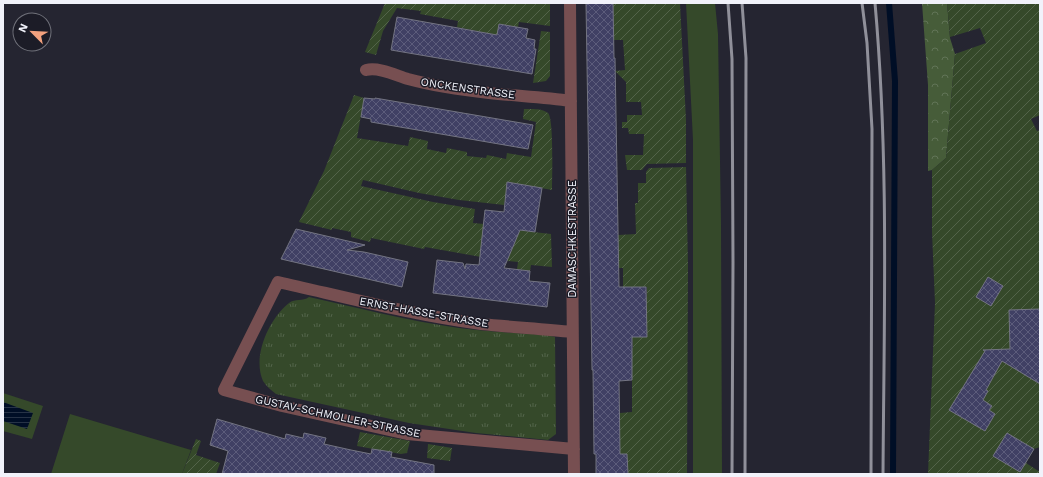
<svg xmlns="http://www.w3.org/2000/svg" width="1043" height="477" viewBox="0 0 1043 477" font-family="'Work Sans',sans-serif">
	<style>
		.grass { fill: #35492a }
		.forest { fill: url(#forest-crowns) }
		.park { fill: url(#park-tufts) }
		.garden { fill: url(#garden-furrows); fill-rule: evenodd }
		.water { fill: url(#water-rules) }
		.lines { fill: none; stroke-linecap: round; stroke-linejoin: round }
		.stream { stroke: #000e26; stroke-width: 6 }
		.building { fill: url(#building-cross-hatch); stroke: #737482 }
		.street { stroke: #774f51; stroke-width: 12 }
		.rail { stroke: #90909a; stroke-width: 3 }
		.labels { text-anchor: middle; stroke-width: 3; stroke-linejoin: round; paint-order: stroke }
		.street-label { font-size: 11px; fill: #f1f2fa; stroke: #1c1c27 }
	</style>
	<defs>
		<pattern id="forest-crowns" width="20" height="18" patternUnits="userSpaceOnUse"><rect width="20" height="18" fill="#465c39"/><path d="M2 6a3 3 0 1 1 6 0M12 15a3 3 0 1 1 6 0" fill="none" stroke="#617457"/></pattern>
		<pattern id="park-tufts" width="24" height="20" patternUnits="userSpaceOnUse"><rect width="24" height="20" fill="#35492a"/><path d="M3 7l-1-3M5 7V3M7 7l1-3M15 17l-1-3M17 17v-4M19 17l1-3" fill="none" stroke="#53644a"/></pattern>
		<pattern id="garden-furrows" width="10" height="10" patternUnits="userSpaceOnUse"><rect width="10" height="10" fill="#35492a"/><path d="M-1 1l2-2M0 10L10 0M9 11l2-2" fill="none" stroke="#53644a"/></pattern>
		<pattern id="water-rules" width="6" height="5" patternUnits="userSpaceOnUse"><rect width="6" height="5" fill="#000e26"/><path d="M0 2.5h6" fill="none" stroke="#263246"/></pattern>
		<pattern id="building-cross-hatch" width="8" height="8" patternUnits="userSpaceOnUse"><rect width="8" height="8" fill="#404064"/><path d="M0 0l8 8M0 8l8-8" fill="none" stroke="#5c5c7b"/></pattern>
	</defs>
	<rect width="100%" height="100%" fill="#252531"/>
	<path class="grass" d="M686 3H715L718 34 721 224 722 474H693V140Z
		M3 393 43 406 32 439 3 431Z
		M70 414 191 450 182 474H51Z"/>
	<path class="forest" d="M922 3H947L950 38 955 54 946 158 932 170 928 171V85Z"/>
	<path class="park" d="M309 297C359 308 408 321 459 328 488 332 517 333 547 335L555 337 556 434 548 440 476 433 409 423 276 394C271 390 266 386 263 381 252 356 269 319 289 303 295 298 303 302 309 297Z"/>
	<path class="garden" d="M385 3H550V26L519 22 518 27 499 24 497 35 457 27 458 21 420 14 421 11 397 8 383 31 376 55 365 52Z
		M613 3H680L686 120V163L647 164 642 170H627L625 155H643L644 134H629L628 128H622V122H627V115H642L641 102H626V82L615 71 625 70 623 40H614Z
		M947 3H1040V115L1031 119 1037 131 1040 130V447L1034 449 1026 463 1040 472V474H928L935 303 932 232V170L946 158 955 54 986 43 980 28 950 37Z
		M541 31 550 32V76L546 81 533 83Z
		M354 95 364 98 357 138 408 146 410 137 428 141 427 149 446 153 447 148 467 152V156L486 158 487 155 506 159 507 153 531 157 536 122 523 119 524 109C532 109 542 108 548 113 554 118 552 179 552 190L508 182 504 205 459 200 419 193 363 180 361 186 433 202 475 209 473 223 484 224 502 242 515 243 516 230 551 234 552 267 531 265 530 271 517 269 518 262 498 260 425 247 424 249 371 238 370 242 351 237V232L332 228V230L299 222 324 171Z
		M686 167 688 266 687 474H628L627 454H620V413L632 412V368L624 348H633L632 337 623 287V268H619L618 235 636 234 635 203H638V183H646V172L649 168ZM632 287H647V297H632Z
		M360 432 410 441 407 453 401 454 357 446Z
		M196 439 201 441 196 455 220 463 216 474H182Z
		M428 444 452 448 450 461 427 458Z"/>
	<path class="water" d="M3 402 33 413 27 429 3 421Z"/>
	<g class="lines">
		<path class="stream" d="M889 3 895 81 893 474"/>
	</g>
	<path class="building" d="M586 3H613L614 58H615L619 287H646L647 337H632V380L619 381 620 454H627L628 474H596V454H594L593 370H592Z
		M397 17 497 35 499 24 528 29 526 38 535 40 534 49H536L532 74 391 50Z
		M364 98 375 99V98L533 125 528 149 371 122V119L361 117Z
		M507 182 542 188 535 232 520 230 504 268 530 271 529 281 550 283 547 307 433 293 437 260 463 263 465 269 466 264 479 265 485 210 504 212Z
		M296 229 365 245 347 250 364 252 408 262 402 287 281 259Z
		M988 277 1003 286 991 306 976 297Z
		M1040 309V384L1002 361 986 390 988 391 983 400 992 406 989 410 995 414 985 431 949 410 985 351 983 350 1010 349 1009 310Z
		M217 419 285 439 286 434 303 438 304 433 326 438 324 444 351 450 371 454 372 449 392 452 391 457 434 465V474H222L228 451 210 445Z
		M1007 433 1034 449 1020 472 993 456Z"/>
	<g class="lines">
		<path class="street" d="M570 3 574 474
			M366 70C379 67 395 75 408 79 434 86 461 90 489 93 516 96 544 97 571 101
			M572 332C542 329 511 327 481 324 413 315 345 297 278 282L224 390 282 406 407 434 574 449"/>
		<path class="rail" d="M728 3 732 59 733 262 732 474
			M742 3 746 58 745 474
			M862 3 867 43 872 129 871 474
			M875 3C889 160 884 317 883 474"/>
	</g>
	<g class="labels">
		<g class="street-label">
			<text transform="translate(468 88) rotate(8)" y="4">ONCKENSTRASSE</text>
			<text transform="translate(572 239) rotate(-90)" y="4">DAMASCHKESTRASSE</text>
			<text transform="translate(424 312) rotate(10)" y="4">ERNST-HASSE-STRASSE</text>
			<text transform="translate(338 416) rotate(12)" y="4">GUSTAV-SCHMOLLER-STRASSE</text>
		</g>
	</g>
	<rect width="1043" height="477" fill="none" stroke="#f1f2fa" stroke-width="8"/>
	<g transform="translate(32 32) rotate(294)"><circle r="19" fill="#1c1c27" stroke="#71727b"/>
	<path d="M0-3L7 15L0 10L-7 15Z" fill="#f2a17e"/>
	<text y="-6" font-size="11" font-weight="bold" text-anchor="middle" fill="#f1f2fa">N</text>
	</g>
</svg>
